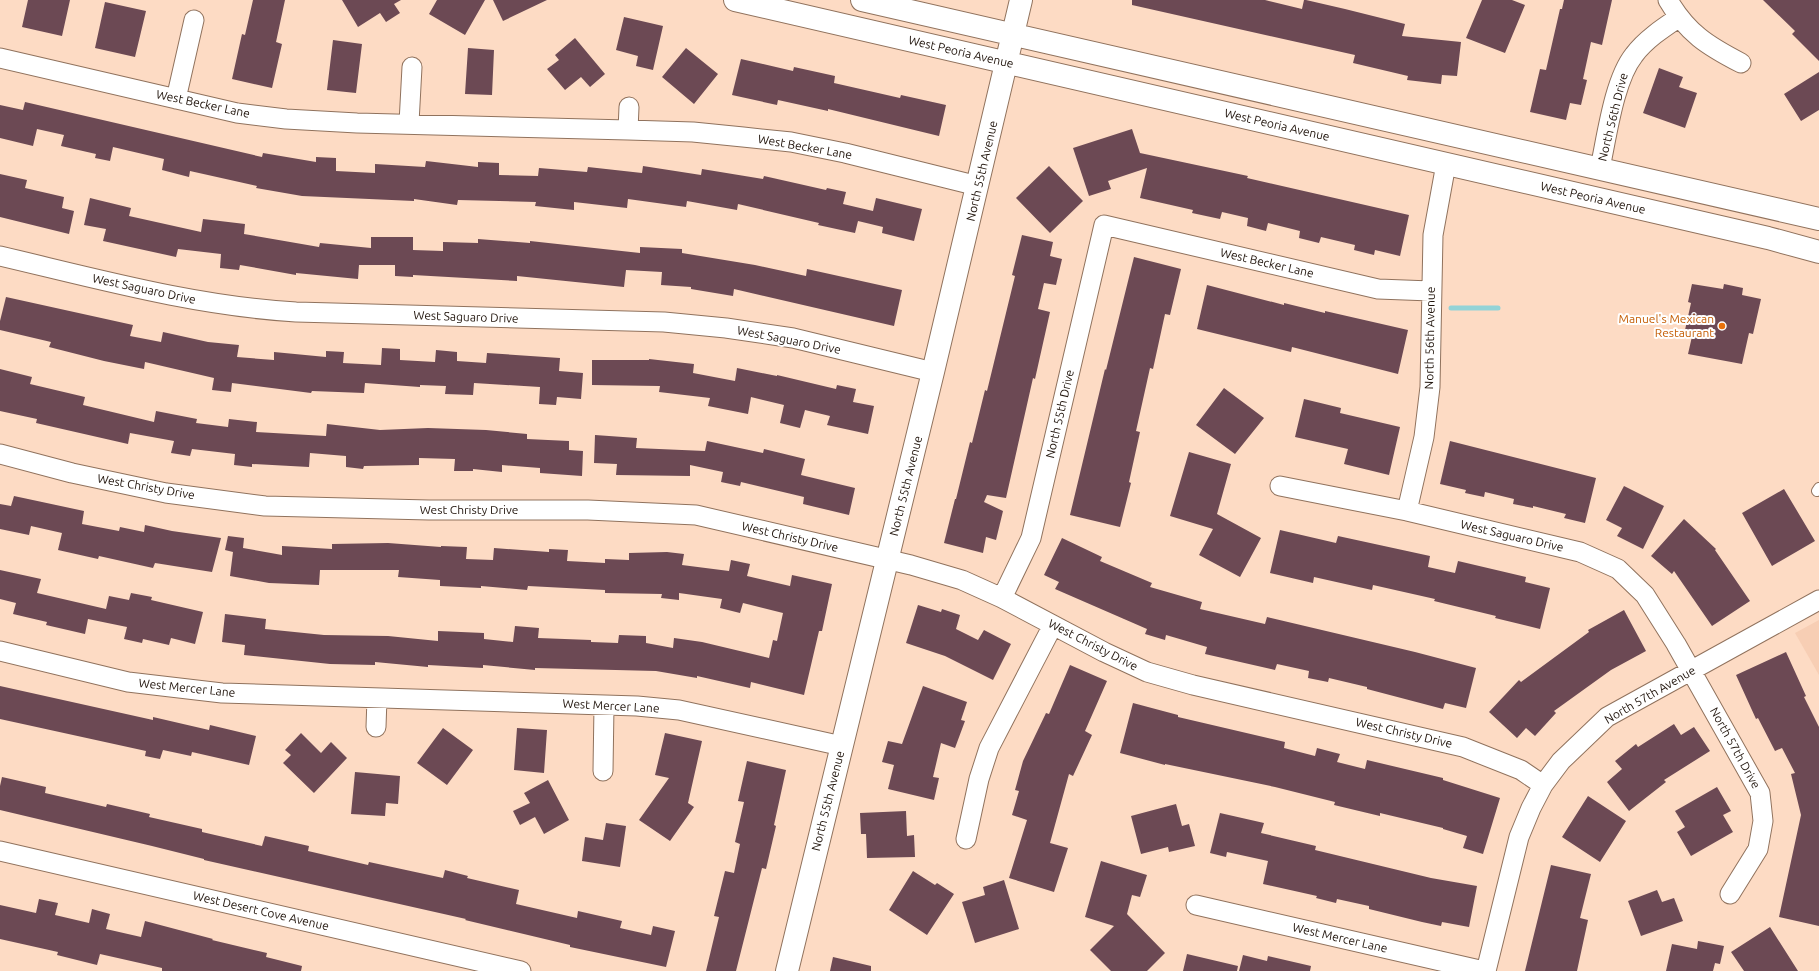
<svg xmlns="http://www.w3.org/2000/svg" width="1819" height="971" viewBox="0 0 1819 971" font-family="Ubuntu,sans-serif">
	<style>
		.built { fill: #f7ceb4 }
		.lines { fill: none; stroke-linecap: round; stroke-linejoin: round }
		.stream { stroke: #93d3d7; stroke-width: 5 }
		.building { fill: #6c4954 }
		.lane-casing { stroke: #90725d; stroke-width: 12 }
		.street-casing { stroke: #90725d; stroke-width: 21 }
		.secondary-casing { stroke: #90725d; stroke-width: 24 }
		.lane { stroke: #fff; stroke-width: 10 }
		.street { stroke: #fff; stroke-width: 19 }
		.secondary { stroke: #fff; stroke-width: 22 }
		.food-dot { fill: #e8710a; stroke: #fff; stroke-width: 1.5 }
		.labels { text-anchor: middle; stroke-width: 4; stroke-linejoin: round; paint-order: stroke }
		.street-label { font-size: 12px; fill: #22160e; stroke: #fff }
		.food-label { font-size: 12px; fill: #c56008; stroke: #fff; text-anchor: end }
	</style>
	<rect width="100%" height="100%" fill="#fddbc4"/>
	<path class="built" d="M1819 620V675L1795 633Z"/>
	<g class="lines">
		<path class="stream" d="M1451 308H1498"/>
	</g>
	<path class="building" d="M28 0H70L62 36 22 27Z
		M253 0H285L276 42 282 44 272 88 232 79 242 34 245 35Z
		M342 0H401L394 4 400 13 386 22 380 13 358 27Z
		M437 0H485L465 35 429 14Z
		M493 0H547L503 21Z
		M1132 0H1265L1302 9 1304 0H1306L1345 9 1405 24 1402 36 1461 42 1457 76 1442 75 1441 84 1407 80 1408 76 1353 63 1355 55 1132 5Z
		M1482 0H1512L1525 5 1505 53 1466 38Z
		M1564 0H1612L1602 45 1591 42 1583 79 1587 80 1581 105 1570 103 1566 120 1530 112 1540 69 1546 70 1560 9H1562Z
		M1763 0H1819V61L1792 34 1795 31Z
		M105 2 146 11 135 57 95 48Z
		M624 17 663 26 653 70 636 66 638 56 616 50Z
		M575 38 605 74 590 87 581 77 565 90 547 69 559 60 555 55Z
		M333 40 362 44 356 93 327 90Z
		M468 48 494 50 492 95 465 94Z
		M686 48 718 74 694 104 662 77Z
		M741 59 793 71 794 67 835 76 834 83 900 98 901 95 946 105 939 136 828 109V111L778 100 777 105 732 95Z
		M1659 68 1683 77 1679 87 1697 93 1685 128 1643 113Z
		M1819 72V110L1801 121 1784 94Z
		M25 102 262 157 263 153 316 162V157L336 158V171L375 173V164L425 167 426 161 478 167V162L499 163V175L538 176 539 168 587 172 588 167 642 173 643 166 701 175 702 169 763 179 764 176 826 190 827 188 846 192 843 204 873 211 876 198 922 209 914 241 882 233 883 227 858 221 855 233 818 225 819 223 738 204 737 210 687 201 686 207 628 199 627 208 574 202V210L535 206 536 202 458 200 457 205 414 199V201L302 196 256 188 257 186 190 171 189 177 162 170 164 159 113 147 110 161 95 158 96 154 61 146 64 135 37 129 33 146 0 138V105L23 110Z
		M1132 129 1140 153 1248 176 1247 178 1409 215 1400 256 1375 250 1374 255 1354 250 1355 245 1321 237 1319 243 1299 238 1300 231 1268 223 1266 231 1247 226 1248 218 1222 212 1220 219 1192 213 1193 210 1140 198 1147 168 1108 181 1111 189 1089 196 1073 148Z
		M1049 166 1083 201 1050 233 1016 198Z
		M0 174 27 180 25 188 64 197 62 208 74 211 69 234 0 217Z
		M90 198 131 208 129 216 201 232 203 219 245 224 244 234 319 247 320 243 371 248V237H413V250L443 251V242L478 243V239L530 243V241L640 253V247L682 249V253L755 265 806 276 807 269 902 290 894 326 734 289 733 296 691 289V287L661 285 662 272 626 270 624 287 517 276V281L413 275V277L395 276V265H359L358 279 296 273V275L240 265 239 270 220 268 221 254 178 249 176 257 103 241 106 229 84 225Z
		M1022 235 1053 242 1050 256 1062 259 1056 285 1044 283 1038 309 1050 312 1035 379 1033 378 1006 498 987 495 984 502 1003 511 996 540 986 537 983 553 944 543 955 499H956L970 442 972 443 985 390 987 391 1015 276 1012 275Z
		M1134 257 1181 269 1170 315 1165 314 1153 369 1150 368 1136 431 1140 432 1129 482 1131 483 1120 527 1070 515 1105 369 1106 370Z
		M1692 284 1723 289 1724 284 1743 288 1742 295 1761 299 1753 334 1749 333 1742 364 1688 354 1693 332 1685 330 1691 303 1688 302Z
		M1207 285 1284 305V303L1325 313V311L1408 330 1398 374 1292 347 1291 352 1197 329Z
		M6 297 133 325 130 336 161 342 163 332 208 342 239 345 237 357 274 360V352L326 357V351L344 352 343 363 381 365 382 348 400 349V360L435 362 436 350 457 352V361L486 363 487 353 560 358 559 371 583 373 581 399 557 397 556 405 539 404 540 387 474 383 473 395 445 394 446 386 420 385V387L365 383 364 393 312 391 311 393 232 383 231 392 212 390 214 378 145 362 144 369 104 361 49 347 51 342 0 330V321Z
		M649 359 694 364 693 373 735 381 737 368 777 376V375L836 389 837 385 856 389 853 402 874 406 868 434 827 425 830 416 805 410 800 428 780 423 784 405 751 397 748 414 708 406 710 398 659 392 660 386 592 385V360H649Z
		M0 369 32 377 30 384 85 397 83 405 154 422 156 411 197 419 196 423 228 427 229 419 257 422 256 432 326 436 327 424 380 430 428 428 486 430 527 434V439L569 441V450L583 451 582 476 540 473V468L502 465V472L473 469V471H454L455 459 419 458V465L364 466 363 469 346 467V456L310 453 309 467 252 464V467L234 465 235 454 192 449 190 456 171 453 174 441 130 433 128 444 36 423 37 419 0 411Z
		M1224 388 1264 418 1235 454 1196 425Z
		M1304 399 1341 408 1340 413 1400 427 1389 475 1344 464 1348 449 1295 437Z
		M595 435 637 438 636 448 705 451 707 441 763 453 764 449 805 459 801 475 855 488 849 515 803 504 804 497 741 482 740 486 721 482 723 472 690 465V476L616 475 617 464 594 463Z
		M1450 441 1596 478 1585 523 1564 518 1566 514 1533 506V508L1513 504 1514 499 1485 492 1484 497 1465 493 1466 490 1440 484Z
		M1189 452 1231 464 1217 514 1261 538 1240 577 1199 555 1213 529 1170 516Z
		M1624 486 1664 506 1643 549 1617 536 1622 528 1606 520Z
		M1784 489 1815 541 1772 566 1742 513Z
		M14 496 84 511 82 524 119 531 120 527 144 532 145 525 172 531 221 538 212 572 155 563 153 568 99 556 98 559 58 550 62 533 31 526 29 535 0 529V504L11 506Z
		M1684 519 1716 549 1715 550 1750 601 1712 626 1674 571 1672 574 1651 556Z
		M1280 530 1336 543 1338 536 1430 556 1428 567 1455 573 1458 561 1526 577 1525 582 1550 588 1540 629 1495 618 1496 616 1434 601 1435 599 1373 585 1372 590 1314 577 1313 583 1270 573Z
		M228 536 244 538 243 548 282 555V546L332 549V544L388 543 441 547V546L467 547 466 559 493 560 494 548 549 552V549L568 550 567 561 605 563V559L629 560V553L667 552 684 554 682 565 729 571 731 560 750 564 747 576 790 586 792 575 832 584 822 631H819L804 695 751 682 750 688 697 676V678L656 671 535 668V670L483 665V668L428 665V667L375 662V665L330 664 244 655 245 645 222 642 225 614 266 619 265 629 324 635 388 636 438 641V631L484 633V639L513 642 515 626 539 628 538 638 591 640V642L618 643 619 635 646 636V643L673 648 674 638 702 642 769 658 773 640 777 641 783 613 743 603 740 613 720 608 722 599 679 593V600L661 598 662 594 605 593V590L528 586 527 590 481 586V588L440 586V580L398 577 399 570H320L319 585 269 583 230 576 233 552 225 550Z
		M1062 538 1102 557 1100 561 1152 583 1150 587 1202 602 1200 609 1265 624 1267 617 1415 652 1476 668 1466 708 1445 703 1443 709 1367 689V687L1329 678 1328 682 1308 678 1309 671 1277 664 1275 670 1205 654 1207 647 1166 635 1165 640 1145 634 1147 629 1055 589 1059 582 1044 575Z
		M0 570 41 579 37 593 106 609 109 596 129 600 131 593 152 597 151 600 203 612 195 644 171 638 169 645 143 639 142 643 124 639 127 627 88 619 85 634 46 625 47 622 13 614 16 603 0 599Z
		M918 605 941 612 942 609 960 615 956 629 978 640 984 630 1011 644 993 680 945 656 906 643Z
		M1624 610 1646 651 1611 670 1554 711 1556 713 1535 736 1526 728 1517 738 1489 712 1519 680 1521 682 1589 632 1588 630Z
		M1786 652 1806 696 1804 697 1819 727V926L1779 917 1801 815 1791 774 1795 773 1782 748 1775 751 1758 718 1756 719 1736 675Z
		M1070 665 1107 681 1085 731 1092 735 1073 776 1069 774 1050 843 1068 848 1054 892 1009 878 1027 820 1012 815 1019 791 1015 790 1023 761 1046 713 1049 714Z
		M0 686 153 720V717L209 730 210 725 256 736 249 765 192 752 191 756 163 750 160 759 145 756 146 751 0 719Z
		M923 686 967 702 961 720 965 721 955 748 941 743 933 777 939 778 934 800 888 789 894 765 882 762 888 741 902 744Z
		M1133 703 1178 715V717L1285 742 1284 748 1315 756 1317 748 1340 754 1337 762 1365 769 1367 760 1443 778V780L1500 798 1483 854 1463 848 1467 836 1443 829V828L1380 813V816L1334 805 1335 802 1275 787 1165 764V765L1120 753Z
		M1674 724 1681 735 1694 727 1710 751 1664 780 1666 782 1629 811 1607 782 1622 769 1615 761 1636 744 1638 747Z
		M443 728 473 750 447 785 417 763Z
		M517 728 547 730 544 773 514 770Z
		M301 733 321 753 331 742 347 758 314 793 283 763 291 755 285 750Z
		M665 733 702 741 688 803 694 807 670 841 639 820 669 778 655 775Z
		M747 761 786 770 774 825 776 826 766 869 762 868 736 971H706L719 917 714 916 725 871 734 873 740 844 735 842 744 802 738 801Z
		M355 772 400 776 398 804 386 803 385 816 351 814Z
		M2 777 46 787 45 793 106 807 107 804 150 814 149 817 202 829V832L262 846 265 836 309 846 308 851 368 865 369 862 443 878 445 870 468 876 467 878 519 890 516 904 577 918 578 911 622 921 620 928 651 935 653 926 675 931 666 967 570 947V945L465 920 466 919 204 860V859L152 846 0 810V786Z
		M548 780 569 820 544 834 535 817 520 825 513 811 530 803 524 793Z
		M1717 787 1731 811 1723 815 1733 832 1691 856 1677 832 1685 827 1675 811Z
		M1588 796 1626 821 1600 862 1562 837Z
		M1176 804 1182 826 1189 824 1195 846 1169 852 1168 847 1141 854 1131 816Z
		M906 811 907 836 914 835 915 857 867 858 866 834H861L860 813Z
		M1220 813 1264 823 1261 833 1316 846 1315 850 1431 878 1477 886 1469 927 1442 922 1441 926 1422 922 1369 909V906L1337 899 1336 903 1316 898 1317 896 1263 884 1268 861 1227 852 1226 857 1210 853Z
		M606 823 626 826 620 867 582 861 585 837 603 840Z
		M1101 861 1147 875 1140 897 1132 895 1127 914 1165 953 1147 971H1111L1090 950 1114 926 1085 917Z
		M1551 865 1591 874 1580 918 1588 920 1577 971H1525Z
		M913 871 935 885 937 883 954 894 927 935 889 910Z
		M1004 880 1019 929 975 943 962 902 985 895 983 887Z
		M1657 890 1662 902 1674 898 1683 921 1641 936 1628 901Z
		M39 899 58 903 55 915 89 923 92 909 110 914 106 929 141 937 145 921 213 939 212 940 267 953 266 957 302 966 301 971H162V968L100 954 97 965 57 955 58 952 0 939V905L36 913Z
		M1770 927 1798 971H1744L1731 952Z
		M1698 941 1724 946 1720 964 1715 963 1713 971H1666L1672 944 1697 949Z
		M1187 954 1238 966 1237 971H1183Z
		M1243 955 1267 961 1268 956 1311 966 1310 971H1239Z
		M833 957 871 966V971H830Z"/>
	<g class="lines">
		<g class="lane-casing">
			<path id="lane" d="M1817 491 1819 488"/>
		</g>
		<g class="street-casing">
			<path id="street" d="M1668 0C1687 33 1708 46 1741 63
				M0 58 237 113 286 119 357 123 628 130 693 132 743 137 791 142 845 153 978 186
				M176 99 194 20
				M409 123 412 67
				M628 130 629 107
				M1600 168C1607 136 1614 80 1634 55 1645 40 1663 28 1678 18
				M0 256C98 279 195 306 296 312L664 322 726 328 793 338 933 372
				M0 454 72 473 166 493 265 506 429 510H588L696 515 911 565 962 580 1002 598 1104 652 1147 672 1193 685 1463 747 1521 770 1543 785
				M1280 486 1407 511 1580 552 1618 569 1645 595 1676 644 1760 793 1763 821 1758 849 1730 894
				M1407 511 1424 437 1430 387 1433 235 1446 164
				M1002 598 1031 538 1104 225 1378 289 1431 291
				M0 651 128 682 222 693 637 706 679 710 842 746
				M376 727 377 698
				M603 771 604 706
				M966 839 979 779 989 748 1053 625
				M0 851 521 971
				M1196 905 1484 971
				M1486 971 1519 837 1531 808 1543 785 1561 761 1607 717 1819 600"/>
		</g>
		<g class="secondary-casing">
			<path id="secondary" d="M735 0 1768 238 1819 252
				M862 0 1819 219
				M787 971 933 372 1021 0"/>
		</g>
		<use href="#lane" class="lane"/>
		<use href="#street" class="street"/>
		<use href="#secondary" class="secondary"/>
	</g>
	<circle class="food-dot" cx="1722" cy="326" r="4"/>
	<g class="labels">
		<g class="street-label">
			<text transform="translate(961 52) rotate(13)" y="4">West Peoria Avenue</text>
			<text transform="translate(203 104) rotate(12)" y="4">West Becker Lane</text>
			<text transform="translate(1613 117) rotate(-76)" y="4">North 56th Drive</text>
			<text transform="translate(1277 125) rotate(13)" y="4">West Peoria Avenue</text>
			<text transform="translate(805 147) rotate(10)" y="4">West Becker Lane</text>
			<text transform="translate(982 171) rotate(-77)" y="4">North 55th Avenue</text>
			<text transform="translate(1593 198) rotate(13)" y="4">West Peoria Avenue</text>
			<text transform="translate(1267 263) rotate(13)" y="4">West Becker Lane</text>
			<text transform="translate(144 289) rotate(12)" y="4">West Saguaro Drive</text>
			<text transform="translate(466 317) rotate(2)" y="4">West Saguaro Drive</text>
			<text transform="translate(1430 338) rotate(-89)" y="4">North 56th Avenue</text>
			<text transform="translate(789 340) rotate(11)" y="4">West Saguaro Drive</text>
			<text transform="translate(1060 414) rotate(-77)" y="4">North 55th Drive</text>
			<text transform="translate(906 486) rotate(-76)" y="4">North 55th Avenue</text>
			<text transform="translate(146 487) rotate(10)" y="4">West Christy Drive</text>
			<text x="469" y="514">West Christy Drive</text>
			<text transform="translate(1512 536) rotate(13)" y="4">West Saguaro Drive</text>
			<text transform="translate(790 537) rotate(13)" y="4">West Christy Drive</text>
			<text transform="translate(1093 645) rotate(27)" y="4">West Christy Drive</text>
			<text transform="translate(187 688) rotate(6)" y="4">West Mercer Lane</text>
			<text transform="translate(1650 695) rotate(-30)" y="4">North 57th Avenue</text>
			<text transform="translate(611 706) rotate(3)" y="4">West Mercer Lane</text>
			<text transform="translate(1404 733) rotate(13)" y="4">West Christy Drive</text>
			<text transform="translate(1735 748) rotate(61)" y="4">North 57th Drive</text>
			<text transform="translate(828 801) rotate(-76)" y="4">North 55th Avenue</text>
			<text transform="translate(261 911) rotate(13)" y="4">West Desert Cove Avenue</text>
			<text transform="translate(1340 938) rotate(13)" y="4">West Mercer Lane</text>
		</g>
		<g class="food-label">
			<text x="1714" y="323">Manuel's Mexican<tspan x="1714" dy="14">Restaurant</tspan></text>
		</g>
	</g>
</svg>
